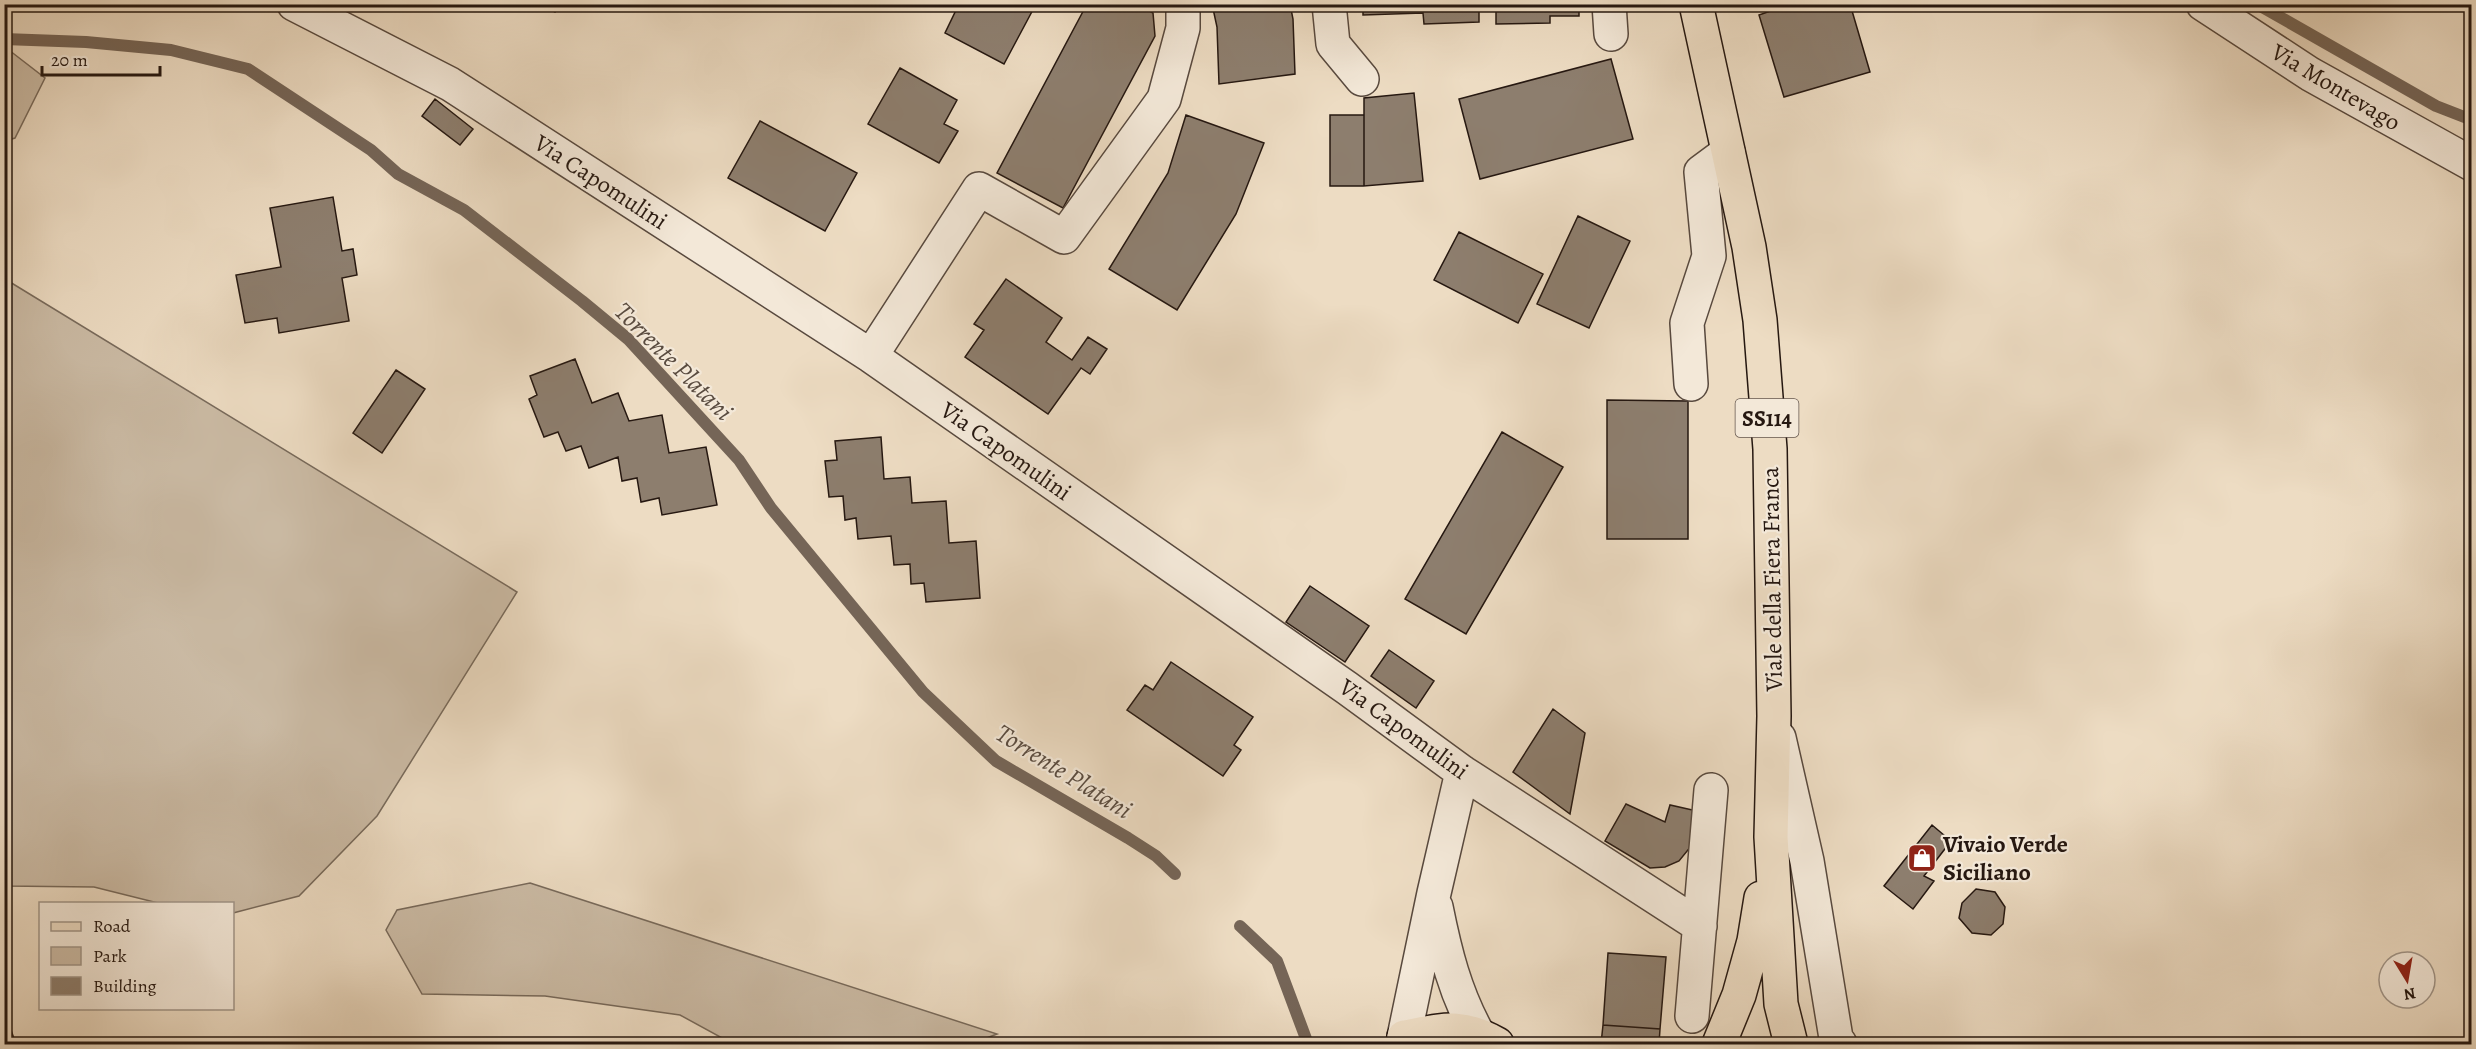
<svg xmlns="http://www.w3.org/2000/svg" width="2476" height="1049" viewBox="0 0 2476 1049" font-family="Alegreya,serif">
	<style>
		.green { fill: #cbbba5; stroke: #786a5b; stroke-width: 1.5 }
		.lines { fill: none; stroke-linecap: round; stroke-linejoin: round }
		.stream { stroke: #756557; stroke-width: 12 }
		.building { fill: #8d7e6e; stroke: #261811; stroke-width: 1.5 }
		.minor-casing { stroke: #58493e; stroke-width: 36 }
		.major-casing { stroke: #261811; stroke-width: 36 }
		.minor { stroke: #f3e8d8; stroke-width: 33 }
		.major { stroke: #eddcc3; stroke-width: 33 }
		.labels { text-anchor: middle; stroke-width: 4.5; stroke-linejoin: round; paint-order: stroke }
		.shield { fill: #f3e8d8; stroke: #64564d; stroke-width: 1.5 }
		.shield-label { font-size: 22px; font-weight: bold; fill: #261811 }
		.street-label { font-size: 24px; fill: #261811; stroke: #f3e8d8 }
		.poi-label { font-size: 24px; font-weight: bold; fill: #261811; stroke: #f3e8d8; text-anchor: start }
		.water-label { font-size: 26px; font-style: italic; fill: #5a4c40; stroke: #f3e8d8 }
	</style>
	<rect width="100%" height="100%" fill="#eddcc3"/>
	<filter id="stains"><feTurbulence type="fractalNoise" baseFrequency=".00333" numOctaves="4"/><feColorMatrix values="0 0 0 0 .2 0 0 0 0 .09 0 0 0 0 .02 0 0 0 .5 -.17"/></filter>
	<radialGradient id="worn" r=".72"><stop offset=".6" stop-color="#630" stop-opacity="0"/><stop offset="1" stop-color="#630" stop-opacity=".3"/></radialGradient>
	<path class="green" d="M5 47 45 78 15 138 5 141Z
		M5 279 517 592 377 816 299 896 233 913 232 904 158 903 94 887 5 886Z
		M530 883 997 1034 971 1044H733L680 1015 545 996 422 994 386 930 397 910Z"/>
	<g class="lines">
		<path class="stream" d="M2257 4 2436 106 2472 120
			M4 39 86 42 171 50 248 69 371 150 398 174 464 210 582 301 628 339 739 460 771 508 923 692 996 761 1128 838 1156 856 1175 874
			M1240 926 1277 961 1308 1044"/>
	</g>
	<path class="building" d="M538 4H558L555 12Z
		M959 4H1036L1004 64 945 33Z
		M1087 4H1137L1153 13 1155 36 1063 208 997 173Z
		M1212 4H1290L1293 19 1295 74 1219 84 1217 27Z
		M1363 4H1579V16H1550V23L1496 24V8L1479 9V22L1424 24 1423 13 1363 15Z
		M1850 4 1870 72 1784 97 1759 15 1791 4Z
		M1611 59 1633 139 1480 179 1459 99Z
		M900 68 957 100 944 124 958 131 939 163 868 124Z
		M1414 93 1423 181 1364 186V98Z
		M435 99 473 129 460 145 422 116Z
		M1186 115 1264 143 1236 214 1177 310 1109 269 1168 173Z
		M1330 115H1364V186H1330Z
		M760 121 857 173 825 231 728 178Z
		M333 197 342 251 353 249 357 275 342 278 349 321 279 333 277 318 245 323 236 275 281 267 270 208Z
		M1578 216 1630 241 1589 328 1537 304Z
		M1459 232 1543 274 1518 323 1434 280Z
		M1006 279 1062 318 1046 342 1072 360 1088 337 1107 349 1090 374 1081 368 1048 414 965 357 984 330 974 324Z
		M575 359 592 403 618 393 629 421 662 415 669 453 706 447 717 505 662 515 659 498 641 502 637 478 622 481 618 457 589 468 581 446 566 451 558 432 544 437 529 399 537 395 530 376Z
		M396 370 425 389 382 453 353 433Z
		M1607 400 1688 401V539H1607Z
		M1502 432 1563 467 1466 634 1405 599Z
		M881 437 884 479 910 477 912 503 946 501 949 543 976 541 980 598 926 602 924 583 911 584 910 564 894 565 891 536 858 539 856 518 845 520 843 496 829 497 825 461 837 460 835 441Z
		M1310 586 1369 626 1345 662 1286 622Z
		M1389 650 1434 681 1416 708 1371 676Z
		M1171 662 1253 717 1234 745 1241 750 1223 776 1127 710 1145 685 1153 690Z
		M1553 709 1585 733 1570 814 1513 772Z
		M1626 804 1665 822 1670 805 1697 811 1692 845 1679 861 1665 867 1650 868 1605 841Z
		M1932 825 1951 841 1924 876 1934 881 1913 909 1884 886Z
		M1976 889 1995 892 2005 907 2003 924 1991 935 1972 933 1959 918 1962 903Z
		M1608 953 1666 957 1660 1029 1603 1025Z
		M4 1011 16 1044H4Z
		M1603 1025 1660 1029 1659 1044H1601Z"/>
	<g class="lines">
		<g class="minor-casing">
			<path id="minor" d="M294 4 450 84 871 356 1347 688 1462 772 1700 926
				M1329 4 1333 44 1362 79
				M1609 4 1611 34
				M2203 4 2310 74 2472 164
				M871 356 979 189 1064 237 1164 99 1183 28V4
				M1691 384 1687 323 1709 256 1701 172 1728 152
				M1779 738 1807 861 1836 1038 1840 1044
				M1436 907C1445 952 1455 993 1478 1034
				M1692 1016 1711 790
				M1429 1044 1404 1037 1434 893 1462 772"/>
		</g>
		<g class="major-casing">
			<path id="major" d="M1696 4 1749 247 1760 320 1770 449 1774 716 1771 837 1781 1004 1791 1044
				M1403 1044 1404 1037C1443 1030 1460 1023 1497 1044
				M1719 1044 1739 995 1754 941 1761 898"/>
		</g>
		<use href="#minor" class="minor"/>
		<use href="#major" class="major"/>
	</g>
	<defs>
		<g id="shop-square" transform="scale(1.5)"><rect x="-9" y="-9" width="18" height="18" rx="4" fill="#8f2418" stroke="#f3e8d8"/><path d="M-5-2.5h2.3a2.7 3.5 0 0 1 5.4 0H5L5.5 6h-11ZM-1.5-2.5h3a1.5 2.3 0 0 0-3 0Z" fill="#fff"/></g>
	</defs>
	<g fill-rule="evenodd">
		<use href="#shop-square" x="1922" y="858"/>
	</g>
	<g class="labels">
		<rect class="shield" x="1735.5" y="399" width="63" height="38" rx="4.5"/>
		<g class="shield-label">
			<text x="1767" y="426">SS114</text>
		</g>
		<g class="street-label">
			<text transform="translate(2336 87) rotate(31)" y="8">Via Montevago</text>
			<text transform="translate(601 182) rotate(33)" y="8">Via Capomulini</text>
			<text transform="translate(1006 451) rotate(35)" y="8">Via Capomulini</text>
			<text transform="translate(1772 579) rotate(-91)" y="8">Viale della Fiera Franca</text>
			<text transform="translate(1404 729) rotate(36)" y="8">Via Capomulini</text>
		</g>
		<g class="poi-label">
			<text x="1943" y="852">Vivaio Verde<tspan x="1943" dy="28">Siciliano</tspan></text>
		</g>
		<g class="water-label">
			<text transform="translate(674 361) rotate(45)" y="9">Torrente Platani</text>
			<text transform="translate(1064 771) rotate(32)" y="9">Torrente Platani</text>
		</g>
	</g>
	<rect width="2476" height="1049" fill="none" stroke="#eddcc3" stroke-width="24"/>
	<rect x="6" y="6" width="2464" height="1037" fill="none" stroke="#261811" stroke-width="3"/>
	<rect x="12" y="12" width="2452" height="1025" fill="none" stroke="#261811" stroke-width="1.5"/>
	<rect x="39" y="902" width="195" height="108" fill="#f3e8d8" stroke="#a19588" stroke-width="1.5"/>
	<rect x="51" y="922" width="30" height="9" fill="#eddcc3" stroke="#a19588" stroke-width="1.5"/>
	<text x="93" y="932" font-size="18" fill="#261811">Road</text>
	<rect x="51" y="947" width="30" height="18" fill="#cbbba5" stroke="#a19588" stroke-width="1.5"/>
	<text x="93" y="962" font-size="18" fill="#261811">Park</text>
	<rect x="51" y="977" width="30" height="18" fill="#8d7e6e" stroke="#a19588" stroke-width="1.5"/>
	<text x="93" y="992" font-size="18" fill="#261811">Building</text>
	<g transform="translate(2407 980) rotate(169)"><circle r="28" fill="#f3e8d8" stroke="#a19588" stroke-width="1.5"/>
	<path d="M0-4.5L10 22L0 15L-10 22Z" fill="#8f2418"/>
	<text y="-9" font-size="16" font-weight="bold" text-anchor="middle" fill="#261811">N</text>
	</g>
	<path d="M42 66v9h118v-9" fill="none" stroke="#261811" stroke-width="3"/>
	<text x="51" y="66" font-size="18" fill="#261811" stroke="#f3e8d8" stroke-width="4.5" paint-order="stroke">20 m</text>
	<rect width="100%" height="100%" filter="url(#stains)"/>
	<rect width="100%" height="100%" fill="url(#worn)"/>
</svg>
